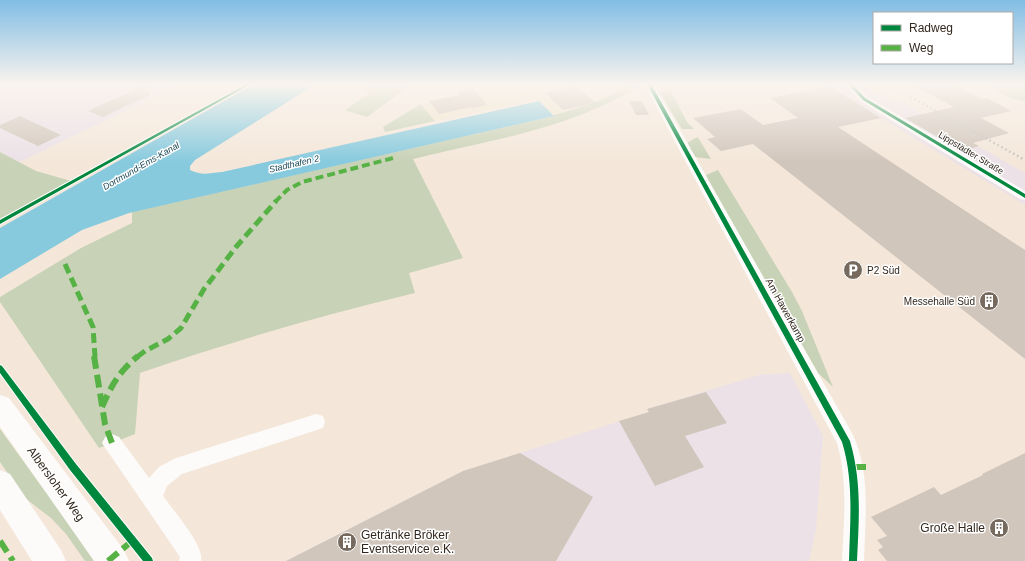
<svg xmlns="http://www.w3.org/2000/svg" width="1025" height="561" viewBox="0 0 1025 561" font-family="Arial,sans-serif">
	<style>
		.commercial { fill: #ebe1e7 }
		.green { fill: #c8d2b6 }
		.sand { fill: #efe4ca }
		.water { fill: #87cade }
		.building { fill: #d1c6bc }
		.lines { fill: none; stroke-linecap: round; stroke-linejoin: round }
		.street { fill: #fdfbf9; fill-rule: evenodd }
		.secondary { fill: #fdfbf9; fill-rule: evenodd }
		.rail { stroke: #c3c0bc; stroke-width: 2.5; stroke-dasharray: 1.5 3; stroke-linecap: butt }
		.quiet-far2 { stroke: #56b245; stroke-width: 4; stroke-dasharray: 8 4; stroke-linecap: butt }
		.quiet-far1 { stroke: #56b245; stroke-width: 5; stroke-dasharray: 10 5; stroke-linecap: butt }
		.quiet { stroke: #56b245; stroke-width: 6; stroke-dasharray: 13 6; stroke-linecap: butt }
		.cycleway-casing { stroke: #fff; stroke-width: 2 }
		.cycleway { fill: #00873e; fill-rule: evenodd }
		.labels { text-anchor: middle; stroke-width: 3; stroke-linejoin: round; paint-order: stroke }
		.far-street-label { font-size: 9px; fill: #32271d; stroke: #fff }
		.far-water-label { font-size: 9px; font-style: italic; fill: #1b4856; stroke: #fff }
		.poi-label { font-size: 10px; fill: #32271d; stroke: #fff; text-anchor: start }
		.street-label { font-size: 10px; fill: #32271d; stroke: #fff }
		.near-street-label { font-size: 12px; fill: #32271d; stroke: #fff }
		.near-poi-label { font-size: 12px; fill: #32271d; stroke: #fff; text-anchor: end }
	</style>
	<rect width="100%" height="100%" fill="#f4e7da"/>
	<path class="commercial" d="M0 84H182L19 162 0 152Z
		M825 84H862L894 102 899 101 1025 173V205Z
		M790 373 823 436 816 530 809 561H286L463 471 649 412 647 409 759 375Z"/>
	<path class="green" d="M371 84H412L367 117 345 110 370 93 362 90Z
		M629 84H638L639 87C616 100 592 111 567 120 518 137 464 146 413 159L463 258 409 273 415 293C322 315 230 342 140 373L135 434 99 448 0 302V297L81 248 132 223V212L554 116 553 115C580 108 607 100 629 84Z
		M989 84H1025V101C1012 100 1000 94 989 86Z
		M670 89 687 122 694 129H682L662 96 660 92Z
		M421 104 435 121 385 132 383 127Z
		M697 137 699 139 711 159 695 157 687 143Z
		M0 152 36 171 71 181 0 220Z
		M718 170 792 292 802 311 833 387 818 373 707 179 706 175Z
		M0 429 95 560 94 561H85L66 534 51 518 25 498 0 462Z"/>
	<path class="sand" d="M501 84 518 90 539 93 546 96 565 112 553 115 536 99 435 121 423 107 492 89Z"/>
	<path class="water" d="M254 84H316L195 160 190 166V170C202 176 209 173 222 172L539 101 554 116 129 213 82 230 0 279V228Z"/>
	<path class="building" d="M911 84H951L982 99 987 98 1011 111 981 118 1009 133 973 143 979 146 963 151 950 144 905 118 954 107Z
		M145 85 150 95 103 117 88 111Z
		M576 86 596 103 563 110 545 93Z
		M829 86 881 118 838 127 1025 250V359L753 144 721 151 707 139 715 137 693 118 741 109 763 125 798 118 770 98Z
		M473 88 487 105 473 108 471 107 439 114 429 101 460 95 457 92Z
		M629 101H642L649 115H636Z
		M20 116 61 135 38 146 0 128V125Z
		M706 392 727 423 685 436 704 467 655 486 619 421 649 412 647 409Z
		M520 453 593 497 556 561H286L463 471Z
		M1025 453V561H887L878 550 883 547 877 540 887 536 871 517 934 487 941 495 983 475 982 474Z"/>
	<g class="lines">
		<path class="street" d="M644 84H654L853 435C871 474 865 519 864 561H842C844 521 848 482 837 443Z
			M845 84H855L868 97 1025 191V200L1020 199 860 101Z
			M316 414 323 416 325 422 323 428 182 474 167 486 163 496C172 509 205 546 201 561H179L180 557 178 554 102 443 105 437 112 434 119 437 149 478 159 467 176 458Z"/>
		<path class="secondary" d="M0 395 9 398 124 550 129 561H94L0 427Z
			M0 470 10 474 61 550 66 561H32L0 510Z"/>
		<path class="rail" d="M887 84 1025 160"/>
		<path class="quiet-far2" d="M275 202 287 190 302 182 393 158"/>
		<path class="quiet-far1" d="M65 264 93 327 95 357
			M137 357 145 351 168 339 181 328 204 289 236 247 276 201"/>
		<path class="quiet" d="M94 356 105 424 112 443
			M102 407C112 384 119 372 138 356
			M853 467H868
			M0 541 13 561
			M108 561 132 541"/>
		<g class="cycleway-casing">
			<path id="cycleway" d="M247 84H251L0 224V220Z
				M647 84H651L850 441C862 482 859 519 857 561H849C850 521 854 481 842 442Z
				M848 84H852L865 98 1025 194V198L863 100Z
				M0 365 2 366 76 464 152 558 153 561H143L70 470 0 373Z"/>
		</g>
		<use href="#cycleway" class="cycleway"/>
	</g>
	<linearGradient id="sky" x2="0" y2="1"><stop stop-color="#81bde4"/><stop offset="0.52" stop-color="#faf4ee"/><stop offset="1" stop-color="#faf4ee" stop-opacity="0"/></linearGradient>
	<rect width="1025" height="162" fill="url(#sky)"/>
	<defs>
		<g id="parking-disc" transform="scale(1)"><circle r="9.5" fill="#766a5f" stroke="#fff"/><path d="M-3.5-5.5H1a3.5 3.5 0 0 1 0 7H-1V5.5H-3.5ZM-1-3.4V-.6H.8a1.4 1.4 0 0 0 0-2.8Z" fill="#fff"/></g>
		<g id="building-disc" transform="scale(1)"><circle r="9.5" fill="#766a5f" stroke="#fff"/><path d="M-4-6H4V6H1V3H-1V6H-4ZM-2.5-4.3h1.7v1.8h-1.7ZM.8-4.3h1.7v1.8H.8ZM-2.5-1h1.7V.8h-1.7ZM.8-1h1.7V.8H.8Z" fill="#fff"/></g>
	</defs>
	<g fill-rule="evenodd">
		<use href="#parking-disc" x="853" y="270"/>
		<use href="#building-disc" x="989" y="301"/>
		<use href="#building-disc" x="999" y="528"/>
		<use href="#building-disc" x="347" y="542"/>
	</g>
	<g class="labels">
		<g class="far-street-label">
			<text transform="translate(971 153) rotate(31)" y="3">Lippstädter Straße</text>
		</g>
		<g class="far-water-label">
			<text transform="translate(294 164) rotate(-13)" y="3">Stadthafen 2</text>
			<text transform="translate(141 166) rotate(-30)" y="3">Dortmund-Ems-Kanal</text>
		</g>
		<g class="poi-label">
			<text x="867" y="274">P2 Süd</text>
			<text x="975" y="305" text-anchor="end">Messehalle Süd</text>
		</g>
		<g class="street-label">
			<text transform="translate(786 310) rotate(61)" y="4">Am Hawerkamp</text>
		</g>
		<g class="near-street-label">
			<text transform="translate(56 484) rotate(54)" y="4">Albersloher Weg</text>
		</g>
		<g class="near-poi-label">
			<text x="985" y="532">Große Halle</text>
			<text x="361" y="539" text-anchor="start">Getränke Bröker<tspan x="361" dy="14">Eventservice e.K.</tspan></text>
		</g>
	</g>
	<rect x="873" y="12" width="140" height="52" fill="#ffffff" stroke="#ada9a5"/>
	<rect x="881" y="25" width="20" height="6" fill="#00873e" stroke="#ada9a5"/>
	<text x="909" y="32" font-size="12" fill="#32271d">Radweg</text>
	<rect x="881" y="45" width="20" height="6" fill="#56b245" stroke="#ada9a5"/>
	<text x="909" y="52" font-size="12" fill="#32271d">Weg</text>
</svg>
